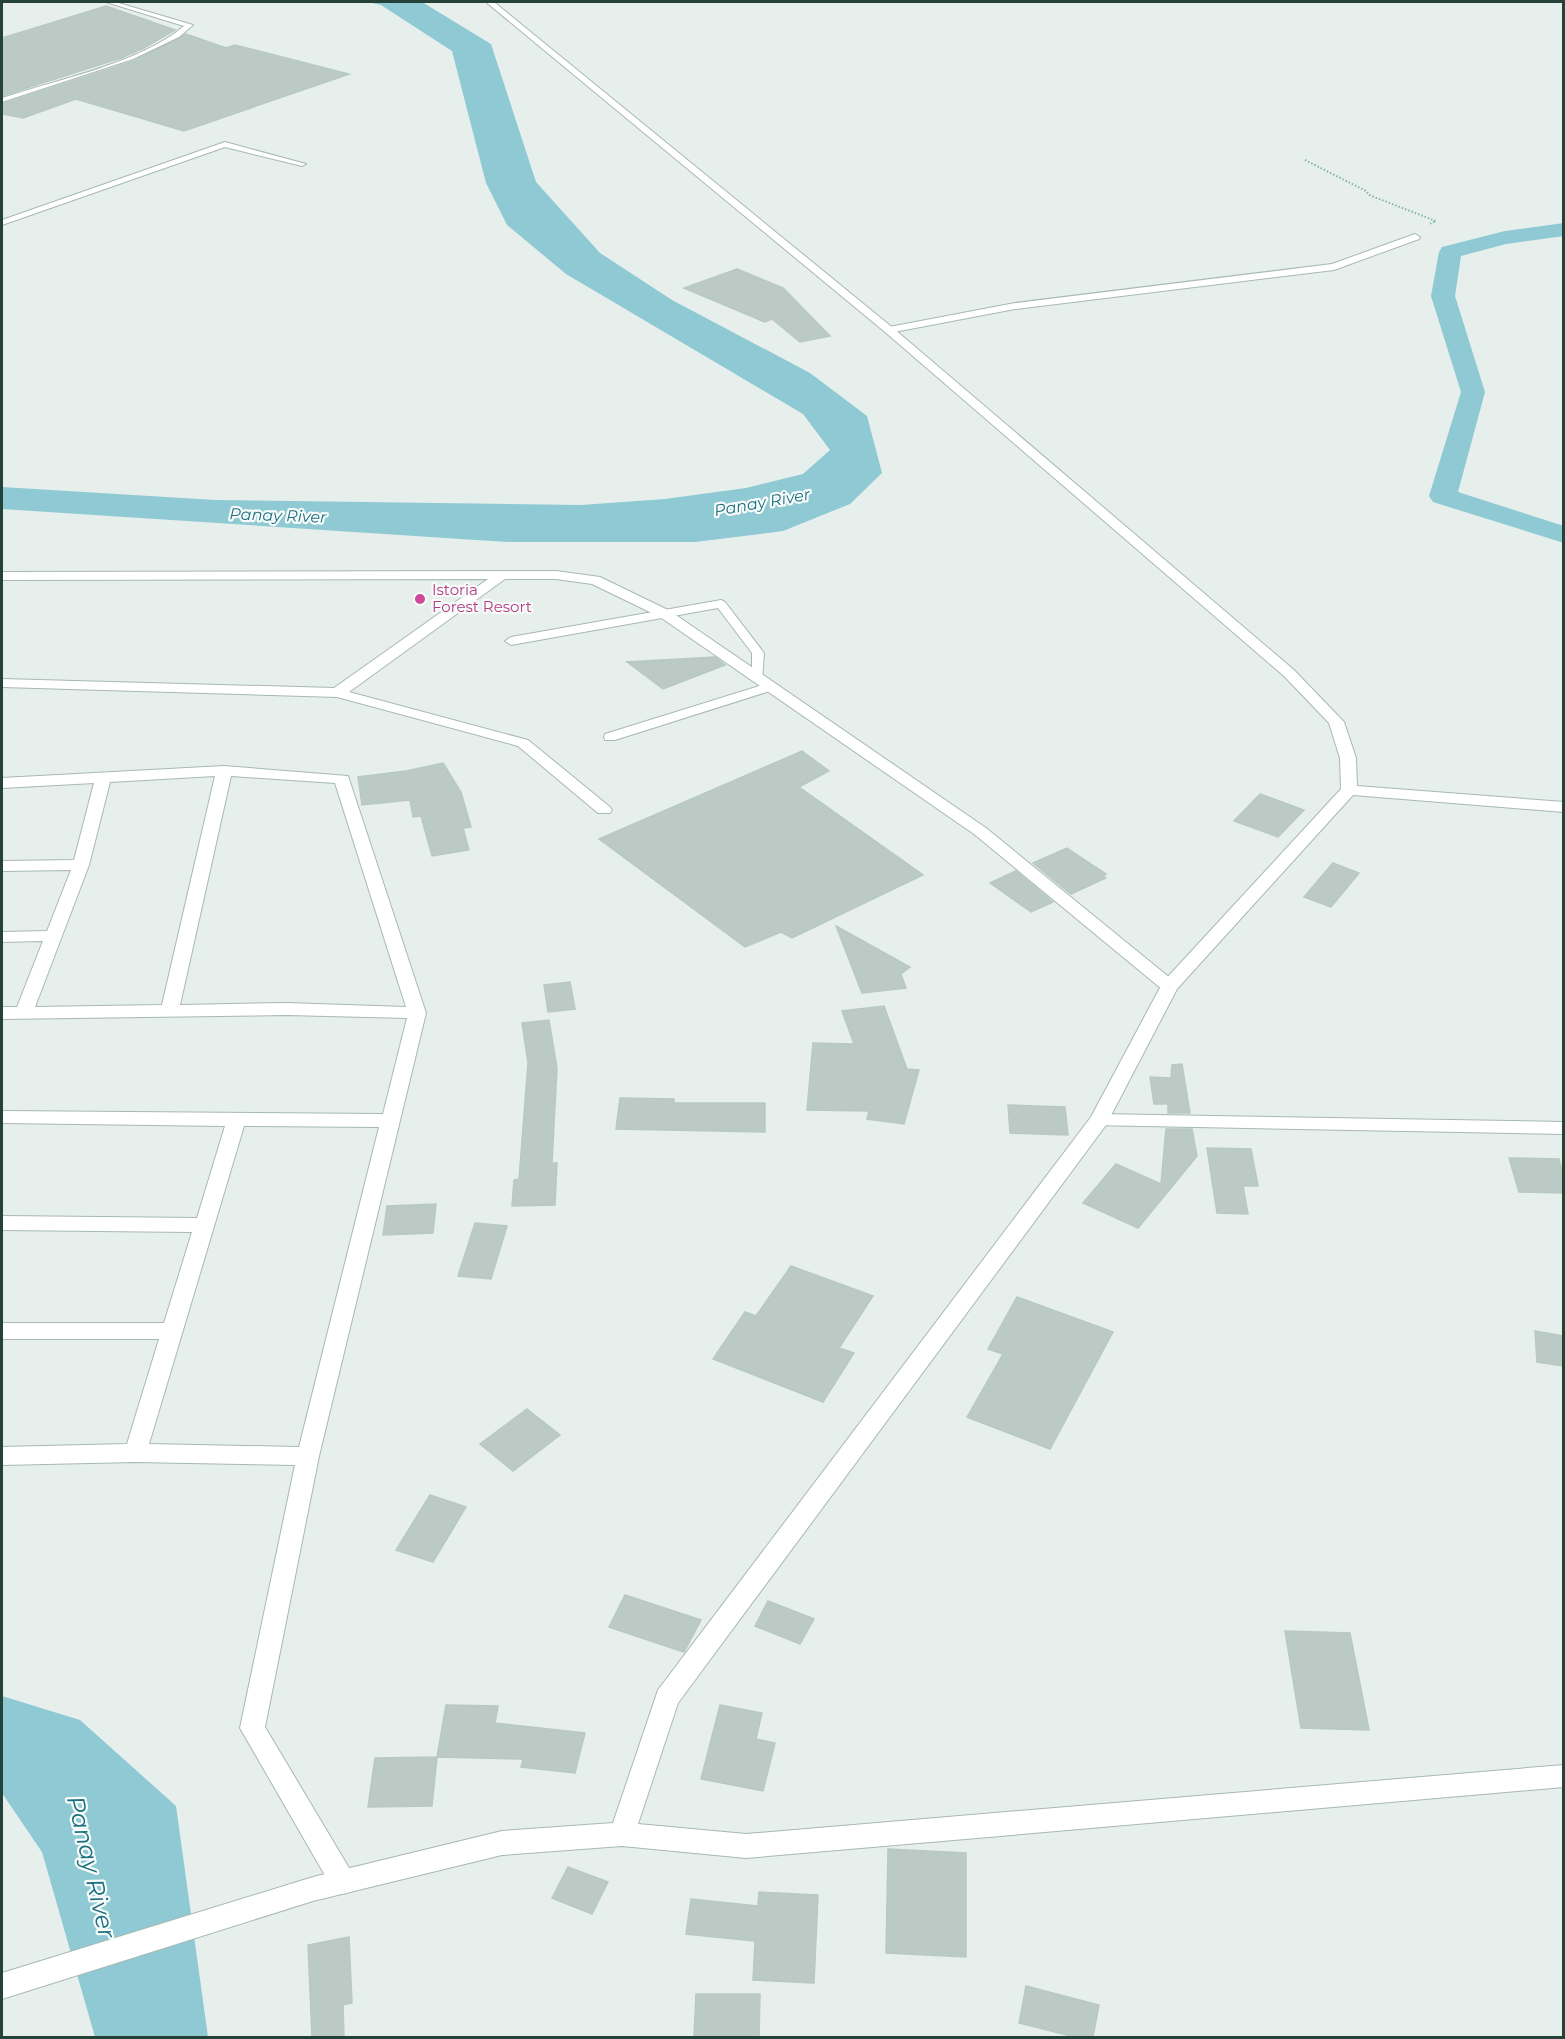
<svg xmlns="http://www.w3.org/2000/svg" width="1565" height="2039" viewBox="0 0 1565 2039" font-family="Montserrat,sans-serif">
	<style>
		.water { fill: #8ec9d4 }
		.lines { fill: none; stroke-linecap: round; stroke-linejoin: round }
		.canal { fill: #8ec9d4; fill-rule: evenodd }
		.building { fill: #bbcac4; stroke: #b8c9c2; stroke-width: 1.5 }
		.service-casing { stroke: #a8b8b2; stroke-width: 2 }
		.minor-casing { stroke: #a8b8b2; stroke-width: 2 }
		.tertiary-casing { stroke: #a8b8b2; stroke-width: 2 }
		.path { stroke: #86b3a5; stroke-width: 2; stroke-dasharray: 1.5 2; stroke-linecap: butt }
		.service { fill: #fff; fill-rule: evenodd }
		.minor { fill: #fff; fill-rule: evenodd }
		.tertiary { fill: #fff; fill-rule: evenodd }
		.hotel-dot { fill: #d1479c; stroke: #f7fbf9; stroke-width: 2 }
		.labels { text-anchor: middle; stroke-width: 4.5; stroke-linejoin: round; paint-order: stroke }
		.far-hotel-label { font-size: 15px; fill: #b23c85; stroke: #f7fbf9; text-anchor: start }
		.far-water-label { font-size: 16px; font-style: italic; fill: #1c6f80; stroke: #f7fbf9 }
		.near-water-label { font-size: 24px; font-style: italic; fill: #1c6f80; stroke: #f7fbf9 }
	</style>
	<rect width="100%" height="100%" fill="#e6efeb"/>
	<path class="water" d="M368 2H422L491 44 536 182 600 253 672 300 810 373 867 416 882 473 850 504 783 531 695 542H507L2 509V487L215 500 581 505 665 499 746 488 803 474 830 450 803 414 566 274 507 225 486 183 452 51 381 5Z
		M2 1696 80 1720 176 1806 208 2037H95L42 1852 2 1793Z"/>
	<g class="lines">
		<path class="canal" d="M1564 223V236L1506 244 1461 256 1455 296 1485 392 1458 492 1564 526V543L1433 502 1429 496 1461 392 1431 296 1439 252 1442 247 1505 231Z"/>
	</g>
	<path class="building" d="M106 6 175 30 144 48 121 58 2 96V38Z
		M186 34 226 48 235 45 349 74 184 131 76 99 23 118 2 114V104L134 61Z
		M737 269 783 288 830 336 800 342 772 319 765 322 684 288Z
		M715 657 725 665 663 689 627 662Z
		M802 751 829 771 799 787 923 875 792 938 781 932 745 947 599 839Z
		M443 763 461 792 471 827 463 828 469 850 432 856 421 816 413 817 410 800 362 805 358 777 406 771Z
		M1260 794 1304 810 1278 837 1234 821Z
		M1067 848 1106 874 1103 876 1106 878 1071 894 1033 863Z
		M1333 863 1359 873 1331 907 1304 897Z
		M1016 871 1053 902 1031 912 990 883Z
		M836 926 910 967 901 974 906 988 862 993Z
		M570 982 575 1009 548 1012 544 985Z
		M884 1006 907 1069 919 1070 904 1124 867 1119 869 1111 807 1110 813 1043 854 1044 842 1011Z
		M549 1020 557 1068 552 1163H557L555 1205 512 1206 514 1180 519 1179 528 1063 522 1023Z
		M1182 1064 1190 1113H1168V1104H1154L1150 1077 1171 1078 1172 1065Z
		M620 1098 674 1099V1103H765V1132L616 1129Z
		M1008 1105 1065 1107 1068 1135 1010 1133Z
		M1166 1129H1192L1197 1156 1138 1228 1083 1203 1116 1164 1161 1184Z
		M1207 1148 1251 1149 1258 1186H1243L1248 1214 1217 1213Z
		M1509 1158 1559 1159 1563 1174V1193L1519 1192Z
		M436 1204 433 1233 383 1235 387 1206Z
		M475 1223 507 1226 491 1279 458 1276Z
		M791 1266 873 1296 839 1348 854 1353 823 1402 713 1359 745 1312 756 1316Z
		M1017 1297 1113 1332 1050 1449 967 1417 1003 1354 988 1349Z
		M1535 1331 1563 1336V1366L1537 1362Z
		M527 1409 560 1435 513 1471 480 1444Z
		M430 1495 466 1507 433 1562 396 1550Z
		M625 1595 701 1620 684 1652 609 1627Z
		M768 1601 814 1619 800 1644 755 1626Z
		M1285 1631 1350 1633 1369 1730 1301 1728Z
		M446 1705 498 1706 495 1723 585 1733 575 1773 521 1767 523 1759 437 1757Z
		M720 1705 762 1713 756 1739 775 1743 763 1791 701 1779Z
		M437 1757 432 1806 368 1807 375 1758Z
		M888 1849 966 1853V1957L886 1953Z
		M568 1867 608 1882 592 1914 552 1898Z
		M759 1892 818 1895 814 1983 753 1980 755 1941 686 1934 691 1899 758 1906Z
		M349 1937 352 2003 343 2005 344 2037H312L308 1945Z
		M1026 1986 1099 2005 1093 2037H1075L1019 2023Z
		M696 1994H760L759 2037H694Z"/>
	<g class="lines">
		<g class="service-casing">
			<path id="service" d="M106 2H115L193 25 179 37 133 59 2 102V98C56 80 141 63 184 26Z
				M225 142 306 164 302 166 225 147 2 225V220Z
				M721 600 725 602 764 653 762 681H754L752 678V653L718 608 511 645 505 641 511 637Z
				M769 683 775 687 773 690 615 740H605L604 737 605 734Z"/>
		</g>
		<g class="minor-casing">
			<path id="minor" d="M1415 234 1420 237 1419 239 1334 270 1015 309 889 333 883 330 889 327 1015 303 1332 264Z
				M556 571 600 577 670 611 986 828 1175 982 1178 986 1175 990H1163L974 834 660 617 592 584 556 579H505L349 692 528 740 610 807 612 810 610 813H598L518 746 337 697 2 687V679L334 688 488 579 2 580V572Z
				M224 766 348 776 426 1013 319 1456 265 1727 352 1873 356 1882 352 1891 343 1894 334 1891 240 1728 295 1465 135 1462 2 1465V1447L127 1444 159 1339H2V1323H164L192 1232 2 1230V1216L197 1218 225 1126 2 1123V1111L383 1114 407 1018 287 1015 2 1019V1007H17L43 941 2 942V932L47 931 71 870 2 871V861L74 860 94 783 2 788V778ZM215 776 162 1005 35 1007 89 865 110 782ZM231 776 335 783 406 1007 287 1003 180 1005ZM244 1126 379 1127 299 1447 149 1444Z
				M1099 1114 1564 1122V1134L1092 1125 1090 1120 1092 1115Z"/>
		</g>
		<g class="tertiary-casing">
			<path id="tertiary" d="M486 2H494L893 328 1294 670 1344 722 1356 758 1357 786 1564 802V812L1353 795 1177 989 1106 1125 678 1703 638 1824 746 1834 1564 1765V1787L746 1858 622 1846 502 1855 313 1901 2 1999V1973L313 1877 502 1831 613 1823 658 1690 1091 1117 1163 982 1341 789 1340 758 1329 723 1284 676 885 332Z"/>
		</g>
		<path class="path" d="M1305 160 1366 191 1369 195 1436 221 1429 224"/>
		<use href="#service" class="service"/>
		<use href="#minor" class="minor"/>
		<use href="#tertiary" class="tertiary"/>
	</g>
	<circle class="hotel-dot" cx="420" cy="599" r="6"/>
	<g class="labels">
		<g class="far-hotel-label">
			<text x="432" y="595">Istoria<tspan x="432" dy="17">Forest Resort</tspan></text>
		</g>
		<g class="far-water-label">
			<text transform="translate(762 502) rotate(-10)" y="6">Panay River</text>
			<text transform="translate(278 515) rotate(2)" y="6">Panay River</text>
		</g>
		<g class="near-water-label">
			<text transform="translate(91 1867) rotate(77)" y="8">Panay River</text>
		</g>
	</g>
	<rect width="1565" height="2039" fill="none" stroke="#24423a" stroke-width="6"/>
</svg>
